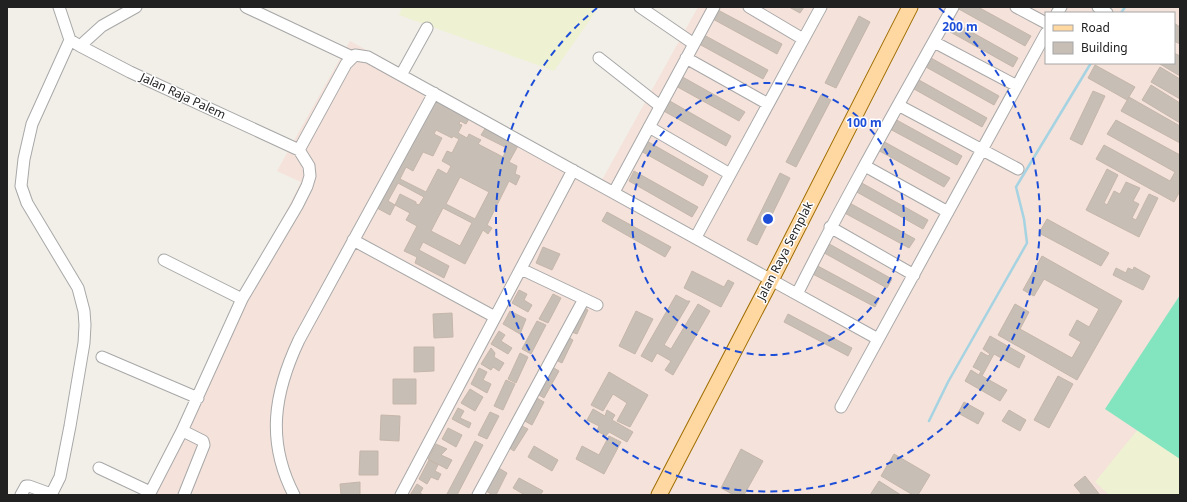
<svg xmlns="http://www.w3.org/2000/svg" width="1187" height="502" viewBox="0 0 1187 502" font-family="'Noto Sans',sans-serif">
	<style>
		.military { fill: #f4e2db; fill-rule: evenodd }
		.farmland { fill: #eef1d2 }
		.pitch { fill: #82e5c0 }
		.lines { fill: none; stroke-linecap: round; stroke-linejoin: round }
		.stream { stroke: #a6d3e2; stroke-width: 2.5 }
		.building { fill: #c7beb6; stroke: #c5b6a9; fill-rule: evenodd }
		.minor-casing { stroke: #a8a8a8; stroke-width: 13 }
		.major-casing { stroke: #9f6d00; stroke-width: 17 }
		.minor { stroke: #fff; stroke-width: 11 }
		.major { stroke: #ffd7a0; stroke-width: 15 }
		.ring { fill: none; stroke: #1d4ed8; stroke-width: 2; stroke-dasharray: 7 5 }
		.labels { text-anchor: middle; stroke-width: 3; stroke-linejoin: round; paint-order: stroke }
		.street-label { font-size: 12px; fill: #212121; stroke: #fff }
		.centre { fill: #1d4ed8; stroke: #fff; stroke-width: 2 }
		.ring-label { font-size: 12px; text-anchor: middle; font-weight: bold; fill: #1d4ed8; stroke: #fff; stroke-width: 3; stroke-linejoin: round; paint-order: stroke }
	</style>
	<rect width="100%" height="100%" fill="#f2efe8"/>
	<path class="military" d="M698 7H1180V495H142L301 182 277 171 350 41 602 180ZM1046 13H1174V63H1046Z"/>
	<path class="farmland" d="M402 7H599L554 71 399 15Z
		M1139 428 1180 455V495H1109L1095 482Z"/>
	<path class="pitch" d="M1180 295V459L1105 409Z"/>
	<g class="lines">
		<path class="stream" d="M1121 13 1125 7
			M929 421 948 382 1027 243 1024 219 1016 187 1091 63"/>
	</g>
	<path class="building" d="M789 7H804L800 13Z
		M958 7H978L1031 36 1025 46 957 8Z
		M716 9 782 44 777 54 711 18Z
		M859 16 870 22 836 88 825 83Z
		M950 20 1018 58 1013 67 945 29Z
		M1174 23 1180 27V44L1174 41Z
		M704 35 768 70 763 79 699 44Z
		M1174 53 1180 56V76L1160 64 1161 63H1174Z
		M931 58 999 96 994 105 926 67Z
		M1095 65 1135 87 1127 100 1088 78Z
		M1160 67 1180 79V99L1151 82Z
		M679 75 745 112 739 121 674 85Z
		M919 80 987 118 982 127 914 89Z
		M1151 85 1180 103V123L1142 100Z
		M1093 91 1105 96 1082 145 1070 139Z
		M821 95 831 100 796 167 786 162Z
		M1129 97 1180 126V143L1121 111Z
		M435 98 470 117 466 124 460 121 459 124 462 125 458 133 467 138 469 134 481 140 478 144 503 157 507 148 481 135 486 127 519 144 509 162 517 166 515 174 520 176 516 185 509 181 487 225 492 228 488 234 483 230 465 264 423 242 419 250 449 266 444 278 415 263 417 257 404 251 417 226 406 220 410 213 395 205 390 215 377 208ZM436 130 452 138 453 136 459 139 452 153 447 151 442 161 451 166 447 174 438 169 426 192 400 179 406 167 413 171 423 152 433 156 442 138 434 134ZM460 177 489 192 475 219 446 204ZM398 183 424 197 419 205 416 204V202L400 194 395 205 388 201ZM443 208 472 223 460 246 431 231Z
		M668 100 731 136 726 146 662 110Z
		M893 118 962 156 957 165 888 128Z
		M1116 120 1180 155V191L1174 202 1096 159 1104 145 1170 181 1175 172 1107 134Z
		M645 140 708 176 703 186 639 150Z
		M881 140 950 178 944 187 876 149Z
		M1107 169 1118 175 1104 203 1107 205 1114 191 1120 194 1126 182 1140 188 1133 201 1139 204 1132 218 1136 220 1149 194 1158 198 1139 237 1086 210Z
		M634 171 698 207 692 217 629 181Z
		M780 173 790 178 757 245 747 240Z
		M860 182 928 220 923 229 855 191Z
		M846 201 915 239 909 248 841 211Z
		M607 212 671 247 665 257 602 221Z
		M1047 219 1109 253 1101 266 1039 233Z
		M824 241 892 279 887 288 819 250Z
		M543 247 560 254 552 270 536 263Z
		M1042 256 1122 301 1077 380 998 335 1015 304 1029 312 1020 329 1072 358 1081 342 1069 335 1077 320 1089 327 1099 309 1044 279 1034 296 1023 290Z
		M816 265 879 299 875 307 811 273Z
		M1134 267 1150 276 1143 290 1113 275 1116 268 1126 273 1128 268 1133 270Z
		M692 271 724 287 728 280 734 283 721 307 684 288Z
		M519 290 527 294 524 300 532 305 528 312 512 303Z
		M553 294 561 298 548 323 539 319Z
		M676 295 687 301H690L664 345 671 349 698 304 710 311 673 375 665 370 671 361 657 353 652 362 641 356Z
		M581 306 588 310 577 334 569 331Z
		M510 311 526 319 520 334 503 324Z
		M636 311 653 319 635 354 619 346Z
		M452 313 453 337 434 338 433 314Z
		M788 314 852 348 848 356 784 322Z
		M537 321 546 325 531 354 522 349Z
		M499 331 505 335 501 341 512 348 508 354 491 344Z
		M566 336 573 340 562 363 554 359Z
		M990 336 1025 356 1019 368 994 354 982 376 1007 390 1000 401 965 381 971 370 979 375 981 371 973 367 981 352 988 356 990 354 983 349Z
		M414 347H434V371L414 372Z
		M491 348 495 353 494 357 504 363 499 371 493 367 491 370 481 364Z
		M520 353 528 357 516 383 508 379Z
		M549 365 559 371 544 398 534 392Z
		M479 368 487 372 483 380 491 384 487 393 471 384Z
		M609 372 648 395 630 427 617 421 627 403 613 394 603 411 591 405Z
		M1058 376 1073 384 1049 428 1034 420Z
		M393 379H416V404H393Z
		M506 380 515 384 503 410 494 406Z
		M470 389 483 397 475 411 461 403Z
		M533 396 544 402 532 425 521 419Z
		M964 402 984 413 978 424 958 413Z
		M458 408 464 411 460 418 471 423 469 428 452 419Z
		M593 409 605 416 607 410 615 415 612 420 633 432 627 442 609 432 606 436 597 431 599 426 587 420Z
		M1009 410 1026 420 1020 431 1002 421Z
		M490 412 499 416 487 439 478 435Z
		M381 415 400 416 399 441 380 440Z
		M518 424 528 429 514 451 505 445Z
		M448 428 462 435 456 447 442 439Z
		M609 436 621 442 604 474 576 459 582 446 599 455Z
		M475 441 483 445 457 495H450L447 494Z
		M436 444 447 449 441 455 452 460 447 469 428 459Z
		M534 446 558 460 552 471 528 457Z
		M741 449 763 461 744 495H734L721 488Z
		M360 451H378V475H359Z
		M894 454 930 475 918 495H913L881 476Z
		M429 460 438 465 435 471 441 474 438 480 431 477 427 484 419 479Z
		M497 467 507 473 496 495H493L484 490Z
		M1085 476 1100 495H1082L1074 485Z
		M519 478 543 491 540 495H525L513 488Z
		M879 481 901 495H870Z
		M360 482V495H341L340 484Z
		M417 484 423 488 420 493 423 495H410Z"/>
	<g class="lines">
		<g class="minor-casing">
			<path id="minor" d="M246 7 352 57
				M640 7 694 44
				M749 7 803 39
				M1016 7 1046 23
				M1098 7 1107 13
				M1057 13 1061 7
				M70 40 80 46 130 72 299 150
				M934 42 1017 86
				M80 46 102 26 136 7
				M599 58 660 106
				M686 58 768 104
				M401 75 427 28
				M898 105 1018 169
				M649 127 730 174
				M865 166 948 212
				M614 192 714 7
				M830 227 914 275
				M696 237 821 7
				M353 240 495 317
				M164 260 242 299
				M521 269 597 305
				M797 294C846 196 900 102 953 7
				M102 357 198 398
				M841 407 1046 33
				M99 468 150 492
				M21 495 26 486H29L51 494
				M51 495 60 477 70 426 84 343 85 325 84 311 78 288 27 203 21 186 24 159 32 124 70 40 59 7
				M149 495 182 431 242 299 297 206 307 186 310 176 309 166 299 150 346 64 355 55 368 57 878 339
				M184 495 204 445 203 441 187 433
				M294 495C266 441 274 393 299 340L434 93
				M401 495 573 170
				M478 495 584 299"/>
		</g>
		<g class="major-casing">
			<path id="major" d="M659 495 771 280 910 7"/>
		</g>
		<use href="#minor" class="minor"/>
		<use href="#major" class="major"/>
	</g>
	<g class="ring">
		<circle cx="768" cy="219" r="136"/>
		<path d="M939 8A272 272 0 1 1 597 8"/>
	</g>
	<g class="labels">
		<g class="street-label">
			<text transform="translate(183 96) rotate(25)" y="4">Jalan Raja Palem</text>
			<text transform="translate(785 251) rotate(-63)" y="4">Jalan Raya Semplak</text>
		</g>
	</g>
	<circle cx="768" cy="219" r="6" class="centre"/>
	<g class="ring-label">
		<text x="960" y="31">200 m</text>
		<text x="864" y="127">100 m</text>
	</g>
	<rect width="1187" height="502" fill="none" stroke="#212121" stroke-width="16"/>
	<rect x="1045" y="12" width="130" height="52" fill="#ffffff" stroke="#a6a6a6"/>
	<rect x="1053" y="25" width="20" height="6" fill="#ffd7a0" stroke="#a6a6a6"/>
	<text x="1081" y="32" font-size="12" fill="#212121">Road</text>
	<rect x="1053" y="42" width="20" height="12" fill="#c7beb6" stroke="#a6a6a6"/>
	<text x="1081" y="52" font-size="12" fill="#212121">Building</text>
</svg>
